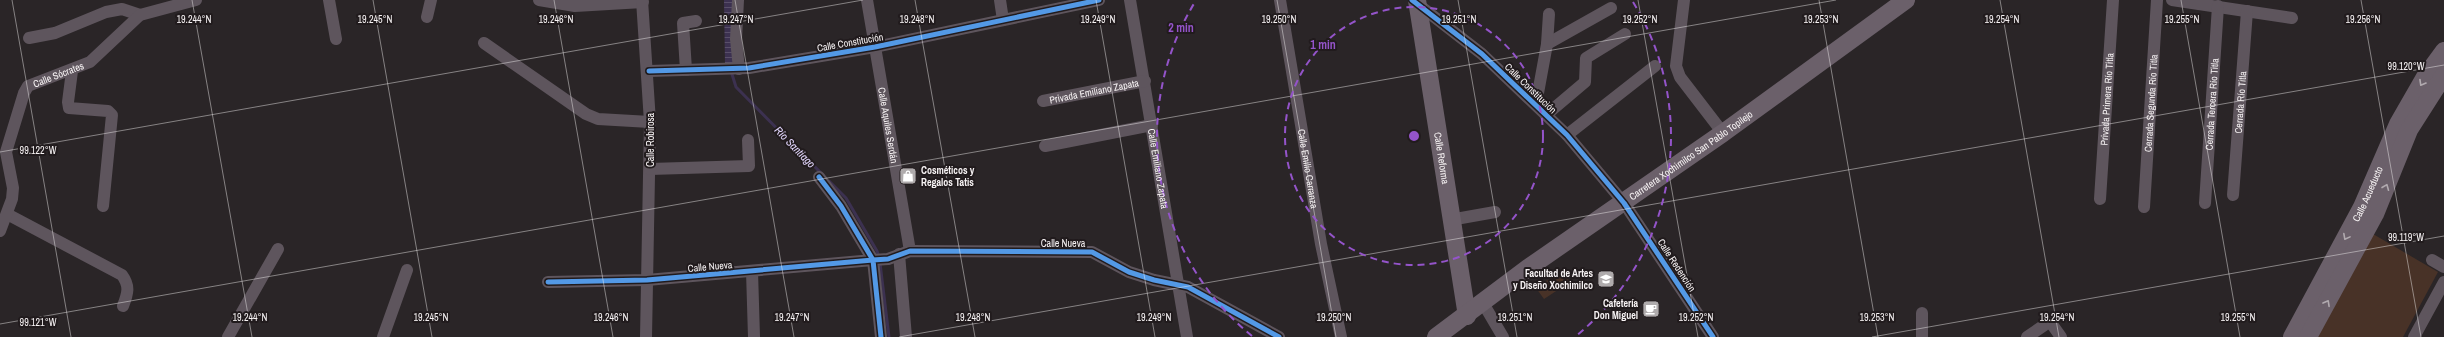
<svg xmlns="http://www.w3.org/2000/svg" width="2444" height="337" viewBox="0 0 2444 337" font-family="'Archivo Narrow',sans-serif">
	<style>
		.park { fill: #483227 }
		.water { fill: url(#water-rules) }
		.lines { fill: none; stroke-linecap: round; stroke-linejoin: round }
		.stream { stroke: #3c3150; stroke-width: 3 }
		.street { stroke: #5e555d; stroke-width: 12 }
		.secondary { stroke: #6b606a; stroke-width: 18 }
		.cycleway-casing { stroke: #211b1d; stroke-width: 8 }
		.cycleway { stroke: #5399e6; stroke-width: 5 }
		.oneway { stroke: #b1aaaf }
		.ticks { fill: none; stroke: #f7f3f4; stroke-width: 1; stroke-opacity: 0.45 }
		.ring { fill: none; stroke: #9454ca; stroke-width: 2; stroke-dasharray: 7 5 }
		.labels { text-anchor: middle; stroke-width: 4; stroke-linejoin: round; paint-order: stroke }
		.street-label { font-size: 10px; fill: #f7f3f4; stroke: #211b1d }
		.poi-label { font-size: 10px; font-weight: bold; fill: #f7f3f4; stroke: #211b1d; text-anchor: end }
		.water-label { font-size: 11px; font-style: italic; fill: #e1d5fc; stroke: #211b1d }
		.ticks-label { font-size: 10px; text-anchor: middle; fill: #f7f3f4; stroke: #211b1d; stroke-width: 4; stroke-linejoin: round; paint-order: stroke }
		.centre { fill: #9454ca; stroke: #211b1d; stroke-width: 2 }
		.ring-label { font-size: 12px; text-anchor: middle; font-weight: bold; fill: #9454ca; stroke: #211b1d; stroke-width: 4; stroke-linejoin: round; paint-order: stroke }
	</style>
	<defs>
		<pattern id="water-rules" width="6" height="5" patternUnits="userSpaceOnUse"><rect width="6" height="5" fill="#3c3150"/><path d="M0 2.5h6" fill="none" stroke="#594f6a"/></pattern>
	</defs>
	<rect width="100%" height="100%" fill="#2a2527"/>
	<path class="park" d="M2373 234 2438 272 2403 337H2317Z
		M1562 270 1570 282 1544 299 1536 288Z"/>
	<path class="water" d="M724 0H732L734 66 725 65Z"/>
	<g class="lines">
		<path class="stream" d="M731 71 736 87 822 174
			M829 181 846 198 877 251 879 257
			M880 263 889 337"/>
		<g class="street">
			<path d="M329 0 336 39"/>
			<path d="M539 0 575 6 643 2"/>
			<path d="M642 0 650 122 646 337"/>
			<path d="M738 0 736 39 739 69"/>
			<path id="s1" d="M867 0 910 251"/>
			<path d="M1000 0 1003 20"/>
			<path id="s2" d="M1130 0 1187 337"/>
			<path id="s3" d="M1280 0 1321 244 1341 337"/>
			<path d="M1684 0 1676 66 1680 77 1723 133"/>
			<path d="M2172 0 2292 18"/>
			<path d="M1415 2 1482 54 1567 135 1624 203 1713 337"/>
			<path d="M427 17 431 0"/>
			<path d="M29 38 55 33 106 12 122 9 140 15"/>
			<path d="M484 43 586 114 598 119 650 122"/>
			<path d="M1547 44 1611 8"/>
			<path d="M686 70 683 23 696 21"/>
			<path d="M72 71 68 102 69 108 108 111 112 115 103 206"/>
			<path d="M649 71 749 68 875 47 1099 0"/>
			<path id="s4" d="M1043 101 1145 81"/>
			<path d="M1536 104 1547 44 1549 14"/>
			<path d="M1546 115 1585 82 1586 58 1625 34"/>
			<path d="M1567 135 1655 66"/>
			<path d="M1045 146 1152 125"/>
			<path d="M650 169 749 166 748 140"/>
			<path id="s5" d="M2233 195 2247 11"/>
			<path id="s6" d="M2100 199 2113 0"/>
			<path id="s7" d="M2205 203 2218 6"/>
			<path id="s8" d="M2144 207 2157 0"/>
			<path d="M7 214 122 275C130 286 128 293 123 306"/>
			<path d="M1450 220 1495 212"/>
			<path id="s9" d="M0 231 12 199 13 188 6 152 24 93 28 86 90 62 140 15 196 0"/>
			<path d="M899 254 906 337"/>
			<path d="M2432 260 2444 267"/>
			<path d="M752 271 754 337"/>
			<path d="M548 282 647 280 873 260 841 206 819 177"/>
			<path d="M1483 303 1503 337"/>
			<path d="M228 337 278 249"/>
			<path d="M383 337 407 270"/>
			<path d="M881 337 873 260 888 259 910 251 1092 252 1129 272 1154 280 1188 287 1279 337"/>
			<path d="M1922 337V313"/>
			<path d="M2027 337 2046 324 2051 323 2061 337"/>
			<path d="M2414 337 2444 282"/>
		</g>
		<g class="secondary">
			<path id="s10" d="M1417 0 1467 316"/>
			<path id="s11" d="M1436 337 1528 268 1723 133 1906 0"/>
			<path id="s12" d="M2292 337 2362 207 2398 124 2425 77 2444 51"/>
			<path d="M2308 337 2375 214 2409 130 2444 75"/>
		</g>
		<g class="cycleway-casing">
			<path id="cycleway" d="M1412 0 1482 54 1567 135 1624 203 1713 337
				M649 71 749 68 875 47 1099 0
				M548 282 647 280 873 260 841 206 819 177
				M881 337 873 260 888 259 910 251 1092 252 1129 272 1154 280 1188 287 1279 337"/>
		</g>
		<use href="#cycleway" class="cycleway"/>
	</g>
	<defs><path id="oneway-chevron" d="M-2-3.5L2.5 0L-2 3.5" fill="none" stroke-width="1.6" stroke-linecap="round" stroke-linejoin="round"/></defs>
	<g class="oneway">
		<use href="#oneway-chevron" transform="translate(2422 83) rotate(120)"/>
		<use href="#oneway-chevron" transform="translate(2386 187) rotate(-68)"/>
		<use href="#oneway-chevron" transform="translate(2346 237) rotate(118)"/>
		<use href="#oneway-chevron" transform="translate(2327 303) rotate(-61)"/>
	</g>
	<path class="ticks" d="M12 0 71 337M192 0 252 337M373 0 432 337M554 0 613 337M735 0 794 337M915 0 975 337M1096 0 1155 337M1277 0 1336 337M1458 0 1517 337M1638 0 1698 337M1819 0 1878 337M2000 0 2059 337M2181 0 2240 337M2361 0 2421 337M0 152 863 0M0 324 1836 0M899 337 2444 65M1872 337 2444 236"/>
	<g class="ring">
		<circle cx="1414" cy="136" r="129"/>
		<path d="M1252 336A257 257 0 0 1 1195 2M1633 2A257 257 0 0 1 1576 336"/>
	</g>
	<defs>
		<g id="shop-square" transform="scale(0.9)"><rect x="-9" y="-9" width="18" height="18" rx="4" fill="#afabac" stroke="#211b1d"/><path d="M-5-2.5h2.3a2.7 3.5 0 0 1 5.4 0H5L5.5 6h-11ZM-1.5-2.5h3a1.5 2.3 0 0 0-3 0Z" fill="#fff"/></g>
		<g id="university-square" transform="scale(0.9)"><rect x="-9" y="-9" width="18" height="18" rx="4" fill="#afabac" stroke="#211b1d"/><path d="M0-5L7-2L0 1L-7-2ZM-4 1L0 2.5L4 1V4Q0 6-4 4Z" fill="#fff"/></g>
		<g id="cafe-square" transform="scale(0.9)"><rect x="-9" y="-9" width="18" height="18" rx="4" fill="#afabac" stroke="#211b1d"/><path d="M-5.5-4.5H6V0H3Q3 3.5 0 3.5H-2.5Q-5.5 3.5-5.5 0ZM3-3.2v2h1.7v-2ZM-6 4.5H4V6H-6Z" fill="#fff"/></g>
	</defs>
	<g fill-rule="evenodd">
		<use href="#shop-square" x="908" y="176"/>
		<use href="#university-square" x="1606" y="279"/>
		<use href="#cafe-square" x="1651" y="309"/>
	</g>
	<g class="labels">
		<g class="street-label">
			<text transform="translate(850 42) rotate(-10)" y="4">Calle Constitución</text>
			<text dy="4" stroke="none"><textPath href="#s9" startOffset="184">Calle Sócrates</textPath></text>
			<text transform="translate(1531 88) rotate(44)" y="4">Calle Constitución</text>
			<text dy="4" stroke="none"><textPath href="#s4" startOffset="52">Privada Emiliano Zapata</textPath></text>
			<text dy="4" stroke="none"><textPath href="#s6" startOffset="100">Privada Primera Río Titla</textPath></text>
			<text dy="4" stroke="none"><textPath href="#s5" startOffset="93">Cerrada Río Titla</textPath></text>
			<text dy="4" stroke="none"><textPath href="#s8" startOffset="104">Cerrada Segunda Río Titla</textPath></text>
			<text dy="4" stroke="none"><textPath href="#s7" startOffset="99">Cerrada Tercera Río Titla</textPath></text>
			<text dy="4" stroke="none"><textPath href="#s1" startOffset="127">Calle Aquiles Serdán</textPath></text>
			<text transform="translate(650 140) rotate(-90)" y="4">Calle Robirosa</text>
			<text dy="4" stroke="none"><textPath href="#s11" startOffset="313">Carretera Xochimilco San Pablo Topilejo</textPath></text>
			<text dy="4" stroke="none"><textPath href="#s10" startOffset="160">Calle Reforma</textPath></text>
			<text dy="4" stroke="none"><textPath href="#s2" startOffset="171">Calle Emiliano Zapata</textPath></text>
			<text dy="4" stroke="none"><textPath href="#s3" startOffset="171">Calle Emilio Carranza</textPath></text>
			<text dy="4" stroke="none"><textPath href="#s12" startOffset="162">Calle Acueducto</textPath></text>
			<text x="1063" y="247">Calle Nueva</text>
			<text transform="translate(1677 265) rotate(57)" y="4">Calle Redención</text>
			<text transform="translate(710 266) rotate(-5)" y="4">Calle Nueva</text>
		</g>
		<g class="poi-label">
			<text x="921" y="174" text-anchor="start">Cosméticos y<tspan x="921" dy="12">Regalos Tatis</tspan></text>
			<text x="1593" y="277">Facultad de Artes<tspan x="1593" dy="12">y Diseño Xochimilco</tspan></text>
			<text x="1638" y="307">Cafetería<tspan x="1638" dy="12">Don Miguel</tspan></text>
		</g>
		<g class="water-label">
			<text transform="translate(795 147) rotate(46)" y="4">Río Santiago</text>
		</g>
	</g>
	<g class="ticks-label">
		<text x="194" y="23">19.244°N</text>
		<text x="375" y="23">19.245°N</text>
		<text x="736" y="23">19.247°N</text>
		<text x="1279" y="23">19.250°N</text>
		<text x="1459" y="23">19.251°N</text>
		<text x="1640" y="23">19.252°N</text>
		<text x="1821" y="23">19.253°N</text>
		<text x="2182" y="23">19.255°N</text>
		<text x="2363" y="23">19.256°N</text>
		<text x="556" y="23">19.246°N</text>
		<text x="917" y="23">19.248°N</text>
		<text x="1098" y="23">19.249°N</text>
		<text x="2002" y="23">19.254°N</text>
		<text x="2406" y="70">99.120°W</text>
		<text x="38" y="154">99.122°W</text>
		<text x="2406" y="241">99.119°W</text>
		<text x="250" y="321">19.244°N</text>
		<text x="431" y="321">19.245°N</text>
		<text x="611" y="321">19.246°N</text>
		<text x="792" y="321">19.247°N</text>
		<text x="973" y="321">19.248°N</text>
		<text x="1154" y="321">19.249°N</text>
		<text x="1334" y="321">19.250°N</text>
		<text x="1515" y="321">19.251°N</text>
		<text x="1696" y="321">19.252°N</text>
		<text x="1877" y="321">19.253°N</text>
		<text x="2057" y="321">19.254°N</text>
		<text x="2238" y="321">19.255°N</text>
		<text x="38" y="326">99.121°W</text>
	</g>
	<circle cx="1414" cy="136" r="6" class="centre"/>
	<g class="ring-label">
		<text x="1181" y="32">2 min</text>
		<text x="1323" y="49">1 min</text>
	</g>
</svg>
